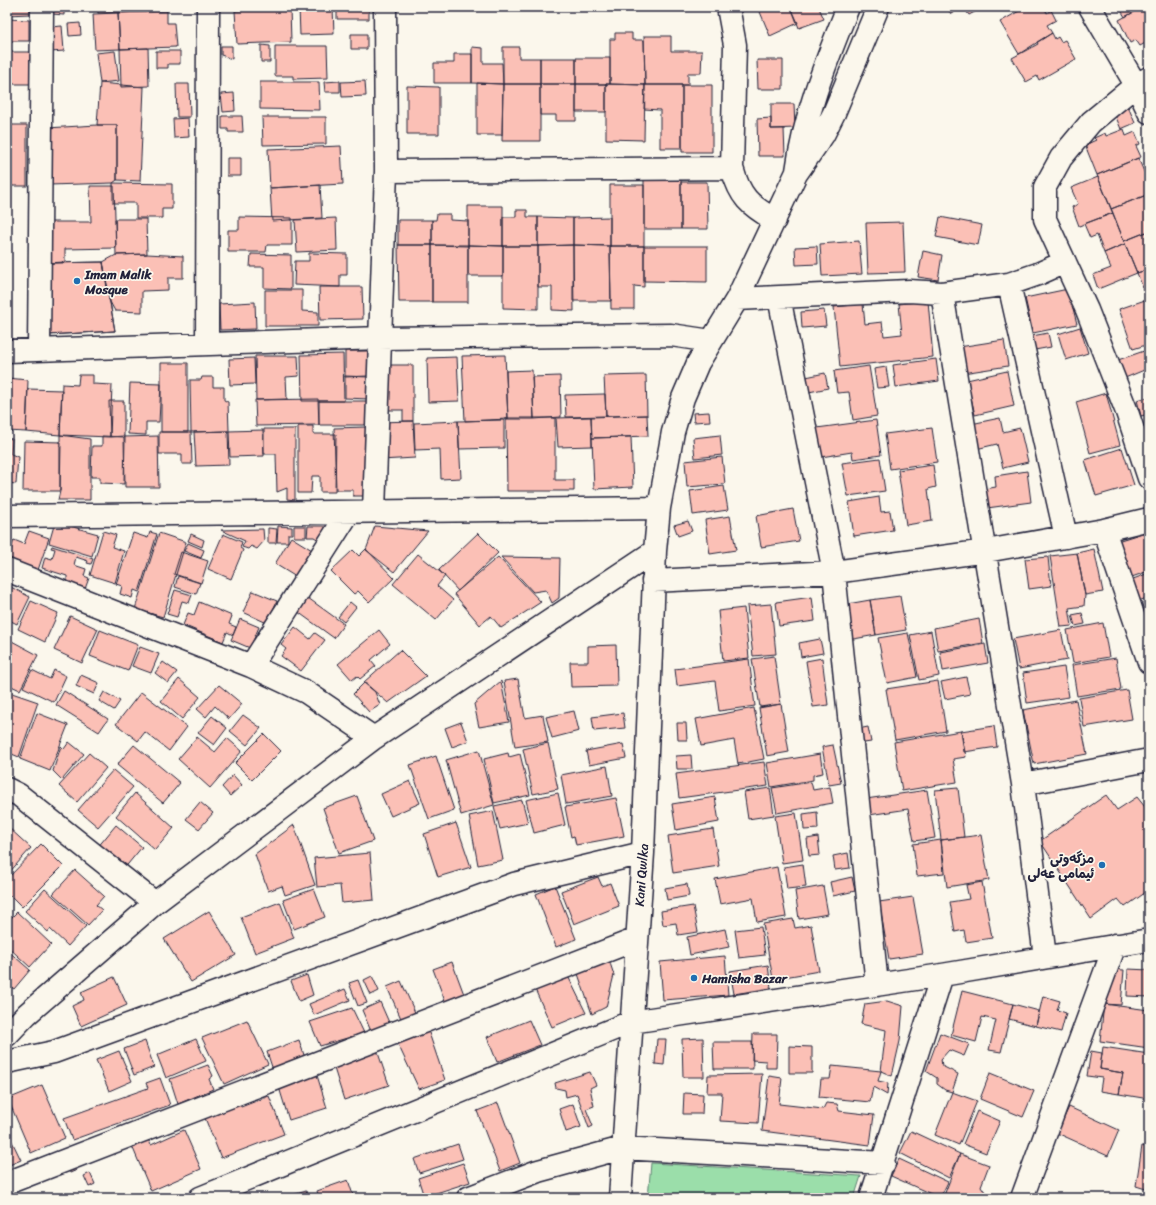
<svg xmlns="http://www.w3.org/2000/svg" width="1156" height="1205" viewBox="0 0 1156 1205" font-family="Sriracha,'Playpen Sans Arabic',sans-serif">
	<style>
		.green { fill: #9bdeaa; stroke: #5e8072 }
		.building { fill: #fbc0b6; stroke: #22223b }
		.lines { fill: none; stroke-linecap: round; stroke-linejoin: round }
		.minor-casing { stroke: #22223b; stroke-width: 25 }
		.minor { stroke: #fbf7ec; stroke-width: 22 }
		.poi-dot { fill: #1f6fb2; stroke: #fbf7ec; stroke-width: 1.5 }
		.labels { text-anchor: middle; stroke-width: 3.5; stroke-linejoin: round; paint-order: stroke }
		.poi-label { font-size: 13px; font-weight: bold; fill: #22223b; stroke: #fbf7ec; text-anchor: start }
		.street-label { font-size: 13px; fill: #22223b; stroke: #fbf7ec }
	</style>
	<rect width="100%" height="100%" fill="#fbf7ec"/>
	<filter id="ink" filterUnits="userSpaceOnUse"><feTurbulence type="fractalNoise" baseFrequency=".025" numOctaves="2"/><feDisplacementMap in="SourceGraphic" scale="8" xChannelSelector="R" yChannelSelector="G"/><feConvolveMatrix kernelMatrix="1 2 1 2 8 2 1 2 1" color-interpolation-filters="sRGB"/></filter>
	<g filter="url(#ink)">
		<path class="green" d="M651 1163 861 1176 854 1198H648Z"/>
		<path class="building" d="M7 7H30V14L7 15Z
			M52 7H64V15L52 14Z
			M98 7H146V12L98 13Z
			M299 7H333L334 34 300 35Z
			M369 7V19H337V8Z
			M758 7H791L798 23 770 36Z
			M791 7H821L819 8 824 19 799 28Z
			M947 7H963L951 14Z
			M963 7H984L969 15Z
			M1026 7H1044L1047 13 1051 10 1056 20 1047 25 1052 33 1019 54 1000 22Z
			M1119 7H1143L1125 17Z
			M1143 7H1149V41L1140 46 1136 40 1130 43 1119 20Z
			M290 8 291 42 237 44 235 11Z
			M167 11V23H174L176 47 120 49 118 13Z
			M118 13 120 49 95 50 93 14Z
			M7 19 29 20V41H7Z
			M80 23 81 35 69 36 68 24Z
			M62 26 64 51 51 52 50 27Z
			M615 33H632V40H644L645 85 610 84V39H615Z
			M1052 33 1055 39 1058 37 1061 42 1065 40 1076 59 1039 80 1037 76 1026 82 1012 58 1038 44 1037 42Z
			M351 34H367V49H351Z
			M644 36H671V51H702L701 73H688V85H645Z
			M261 45 270 46V62H261Z
			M221 46H232V59L221 55Z
			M275 46H327L328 78 293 79V76H275Z
			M472 47 483 48V63H502L503 84 472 83Z
			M503 47H519V58H540V84H503Z
			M148 48 149 86 121 87 120 49Z
			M115 51 119 81 100 83 96 53Z
			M156 51H180V64H168V68H156Z
			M8 52H31V84H8Z
			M454 54H472V83H434V63H454Z
			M540 58H576V84H540Z
			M576 58H610V84H576Z
			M757 60H783V89H758Z
			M340 81V92H325L324 82Z
			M365 81 366 96 342 97 341 82Z
			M260 82H319L320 110 260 109Z
			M100 83 144 87 140 181 117 180V125H97Z
			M477 83 503 84 502 135H477Z
			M176 84H189L190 117H177Z
			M503 84H540V141H502Z
			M540 84H576V121H556V115H540Z
			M576 84H606V112H576Z
			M606 84 645 85 644 140 606 139Z
			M645 85H682V148H660V110L644 109Z
			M682 85H712V152H682Z
			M407 86 439 87V134H407Z
			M234 93 235 111 223 112 221 94Z
			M771 104H794L795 128 771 129Z
			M1127 104 1135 123 1121 129 1115 115Z
			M222 116H242L243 132H228V129H222Z
			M262 117H326V144L263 145Z
			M188 118 189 137 174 138 173 119Z
			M771 118V129H784L785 156H758L757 119Z
			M7 125H27V186H7Z
			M97 125H117V180L113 183 49 185 47 128Z
			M1124 129 1126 136 1135 132 1140 144 1136 146 1141 157 1097 175 1085 145 1096 140 1094 138 1105 133 1106 136Z
			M341 146 343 184 270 188 268 149Z
			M227 158H241V176H227Z
			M1138 158 1149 183 1145 185 1149 194 1111 209 1097 175Z
			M644 177 681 178V229H644Z
			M1098 177 1113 213 1079 226 1072 207 1078 204 1071 188Z
			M681 182H707L708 229H681Z
			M113 183 172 184V209H162V218H136V203H113Z
			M320 185 322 218 272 221 270 188Z
			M610 185H644V246H610Z
			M90 186H114L116 248 65 249V262L48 263 47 222H91Z
			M1149 194V231L1124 241 1111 209Z
			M468 206H503V246L468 245Z
			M516 210H527V217H538V246H503V217H516Z
			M1113 213 1125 244 1104 253 1097 235 1090 238 1084 224Z
			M437 214H450V220L468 221V246L432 245V220H436Z
			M239 217 292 218V245H267L266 252H228V230H239Z
			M538 217 573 218V245L538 246Z
			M610 217V246L573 245V218Z
			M940 217 982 225 978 245 936 237Z
			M336 218 337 250 297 252 295 220Z
			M115 219H146L147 254 116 255Z
			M398 220H432V245H398Z
			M903 222 905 272 868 273 866 223Z
			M1149 231V269L1137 273 1124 241Z
			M859 241 862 274 822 276 820 244Z
			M1125 244 1137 273 1098 289 1093 275 1111 268 1104 253Z
			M398 245H432V302H399Z
			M432 245H468V302H432Z
			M468 245 503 246V276H468Z
			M573 245 574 311 552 310V287H538V246Z
			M573 245 610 246 611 301H573Z
			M503 246H538V309L503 308Z
			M610 246H644V287L634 286V309H611Z
			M644 246H707V282L644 281Z
			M817 246 818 264 796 265 795 247Z
			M923 251 942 255 938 280 918 277Z
			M309 253 347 254V275H340V287L294 285 295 261H309Z
			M147 254 183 256V278H168V290L142 291V312L115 311 109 300 103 262 116 255Z
			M251 254 291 255V289L264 288V267H250Z
			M103 262 115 331 48 335V263Z
			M103 262 115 331 48 335V263Z
			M1149 269V303L1137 273Z
			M319 287H362L363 319 320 320Z
			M1068 289 1077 324 1033 333 1025 298Z
			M265 290H302V311L318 312V326H265Z
			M1145 300 1149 310V344L1133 349 1119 309Z
			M928 301 933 357 840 367 834 307 863 304 865 324 882 322 884 336 902 334 899 304Z
			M255 302 256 329 220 330 219 304Z
			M824 310 826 326 802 328 801 312Z
			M1080 327 1088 353 1066 360 1058 334Z
			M1048 333 1051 347 1035 350 1032 336Z
			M1004 340 1008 366 963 373 959 347Z
			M345 351H368V376L345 377Z
			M1144 351 1149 368 1125 378 1118 360Z
			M343 354 344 401H302L301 355Z
			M505 355 508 419 465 421 462 356Z
			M255 356H298L299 376 286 377 287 399 256 400Z
			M457 357 459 401 428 402 427 358Z
			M254 358 255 384 230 385 229 359Z
			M936 359 939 381 896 387 893 365Z
			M161 363H188V432H161Z
			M387 365H413V421H403V410H382Z
			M869 366 877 416 853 420 849 392 837 393 834 371Z
			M886 367 889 387 877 388 874 369Z
			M532 370 534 419H508L506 371Z
			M1007 371 1014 406 975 415 967 380Z
			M825 373 828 388 809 392 806 377Z
			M79 375H93V384L112 385 110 437 60 435 62 384 78 385Z
			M646 375 647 415 606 416 604 376Z
			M345 376 369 377V399L345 398Z
			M560 376 561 417 534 419 532 377Z
			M202 377H213V387H224V400L228 402 229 431 191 432 190 380H201Z
			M7 378 28 380 26 432 7 431Z
			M130 383 161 384 159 422H146V435L128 434Z
			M28 389 62 390 60 435 26 432Z
			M1106 393 1120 445 1090 453 1076 402Z
			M605 394 606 416 566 417 565 395Z
			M1149 397V414L1141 416 1137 400Z
			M318 399 319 425 256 426 255 400Z
			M109 401H124V436L110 437Z
			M319 401H368V425H319Z
			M709 412 710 421 694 422 693 413Z
			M647 415 648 436 592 438 591 417Z
			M591 417 592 446 558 447 556 418Z
			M506 418H555V480H574V491H507Z
			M1000 418 1003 432 1020 428 1028 462 1003 468 997 444 976 449 971 424Z
			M504 420V448L459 449 458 421Z
			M876 420 881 455 853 459 852 452 821 457 817 428Z
			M413 421 415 458 381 460 379 422Z
			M458 421 461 478 441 479 440 449 415 450 414 423Z
			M298 426H313V434H336L335 492H320V476H312L311 493H298Z
			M1149 426V435L1146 427Z
			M366 427 368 496H353V490H336L334 428Z
			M932 428 937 462 890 469 885 434Z
			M264 429H295V500L287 499V488L277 492 276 454H264Z
			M263 430 264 456 230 457 229 431Z
			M228 431 229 465 196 466 194 432Z
			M159 432H191L192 464H182V454H159Z
			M60 435 90 439V500H58L60 491Z
			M720 435 722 455 695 458 693 438Z
			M102 436 125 437 124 484 100 483V477H91L92 446H102Z
			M158 436 159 487H125L124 437Z
			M631 437 633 487 594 489 592 438Z
			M7 438 12 439 11 454 18 457 16 484 7 483Z
			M24 441 61 442 60 491H23Z
			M1122 448 1134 485 1096 496 1085 460Z
			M722 457 725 484 687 487 685 461Z
			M880 458 885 491 848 496 842 463Z
			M933 465 936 487 928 489 932 521 906 525 898 470Z
			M1027 471 1031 502 987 508 984 489 996 487 995 476Z
			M724 486 728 510 693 515 690 491Z
			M879 497 881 512 890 511 893 530 854 536 849 502Z
			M793 509 799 541 761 547 756 516Z
			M730 516 736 550 710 554 705 520Z
			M688 521 692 531 678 536 674 525Z
			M55 522 98 534 92 556 49 543Z
			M278 526 292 527V534H288V542H277Z
			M294 526H306V537H294Z
			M308 526H326L319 540 314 537H307Z
			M375 526 428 531 394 572 366 550Z
			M268 528 277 529 276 543H268Z
			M263 529 264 541 257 549 251 546 248 549 242 547 245 541 221 530Z
			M29 531 49 538 38 570 8 559 14 540 24 544Z
			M103 531 116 535 112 547 124 551 115 583 90 575Z
			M1149 531V571L1126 579 1114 542Z
			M150 532 157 534 139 592 134 590 132 598 120 594 122 586 116 584 133 533 148 538Z
			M159 533 186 542 163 617 135 609Z
			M478 533 498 553 458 591 439 570Z
			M191 534 204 540 202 547 188 541Z
			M223 534 242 542 240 548 243 550 231 579 208 569Z
			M291 537 312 550 296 577 275 564Z
			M188 543 204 550 201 558 184 551Z
			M52 546 93 559 91 564 87 563 88 561 76 557 74 565 86 569 84 576 89 578 85 589 67 583V576L42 568 45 557 52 559 55 549 51 548Z
			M366 549 394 578 369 602 358 591 354 594 331 571 353 550 359 556Z
			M1094 549 1103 592 1085 595 1077 553Z
			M181 552 208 561 201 583 174 574Z
			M1077 553 1085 595 1084 606 1069 608 1072 626 1061 627 1050 556Z
			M418 554 445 576 437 586 453 600 436 620 393 584Z
			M498 557 541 602 501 628 491 616 480 625 454 594Z
			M501 557 560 558 559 598 552 603 546 590 533 592Z
			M1048 557 1051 586 1029 589 1025 559Z
			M1149 573V597L1136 602 1128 581Z
			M178 576 200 583 196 594 175 587Z
			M7 585 30 597 17 624 7 619Z
			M175 590 192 595 189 603 182 601 177 617 167 614Z
			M253 591 277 601 267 623 243 612Z
			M900 596 906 630 876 635 870 600Z
			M812 597 815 621 779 626 776 602Z
			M308 598 344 624 334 638 298 612Z
			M870 600 876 635 848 640 842 605Z
			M1149 600V617L1143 602Z
			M31 601 58 613 45 642 18 629Z
			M199 602 232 616 229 624 236 627 233 635 227 632 223 642 183 625 188 613 194 615Z
			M350 602 356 607 344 622 338 617Z
			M771 604 776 654 753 656 747 606Z
			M744 608 749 658 723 661 718 611Z
			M1082 613 1085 624 1075 626 1072 615Z
			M70 616 98 629 82 663 54 650Z
			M240 619 259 627 250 648 231 640Z
			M979 619 983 643 938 651 934 628Z
			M1103 623 1109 657 1073 663 1067 630Z
			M295 627 310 639 315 633 325 640 301 671 281 656 286 649 281 645Z
			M100 630 138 645 128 671 90 656Z
			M379 630 390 644 371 660 376 666 360 679 357 676 352 680 338 664Z
			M1061 630 1067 660 1019 669 1013 639Z
			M931 631 939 676 919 680 910 635Z
			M908 633 917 677 887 683 878 638Z
			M8 639 38 655 20 690 7 684Z
			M820 639 823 653 801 657 799 643Z
			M985 644 988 663 943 671 940 652Z
			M616 645 617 686 571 687 570 662H588V646Z
			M140 647 159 654 151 673 132 666Z
			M400 650 426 676 388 703 364 682Z
			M774 656 781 704 760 707 752 659Z
			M822 658 828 705 813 707 806 661Z
			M1116 658 1121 689 1077 696 1072 665Z
			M749 659 755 706 719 711 715 681 677 686 675 669Z
			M163 662 177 672 168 683 155 673Z
			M1064 667 1069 697 1027 703 1023 673Z
			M32 670 50 679 54 670 66 676 54 702 23 687Z
			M81 675 99 683 94 694 76 686Z
			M966 677 970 694 945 699 941 682Z
			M179 679 200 697 182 719 161 701Z
			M518 679 525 718 543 715 548 742 515 747 504 681Z
			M501 681 509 722 479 727 474 704Z
			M938 681 946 731 895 740 886 689Z
			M364 683 375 692 380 705 369 712 353 694Z
			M219 685 242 704 229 719 215 706 206 717 197 709Z
			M1127 690 1132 719 1084 727 1079 698Z
			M64 691 108 719 99 732 56 705Z
			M9 692 38 702 19 757 7 752V697Z
			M104 692 120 701 114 710 99 701Z
			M141 692 187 727 169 751 145 732 138 741 116 724Z
			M1076 700 1087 754 1034 764 1023 710Z
			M781 704 789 752 767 756 759 708Z
			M754 708 764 759 738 764 734 740 701 746 696 719Z
			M574 711 579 731 552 738 546 717Z
			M37 713 68 725 50 771 20 759Z
			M623 713 625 728 594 731 592 717Z
			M243 715 261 728 247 745 230 731Z
			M212 716 227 728 214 745 198 733Z
			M461 722 468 741 452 747 445 728Z
			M677 723H686L687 740H678Z
			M994 726 997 747 964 752 961 731Z
			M868 727 871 742 857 744 853 730Z
			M961 731 966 757 953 759 957 782 902 791 894 742Z
			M264 734 281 751 252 780 235 763Z
			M197 737 215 752 227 738 242 751 210 788 178 759Z
			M69 742 84 754 62 780 53 771 61 746 64 749Z
			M548 743 558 789 533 794 523 749Z
			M623 744 626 758 589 765 586 751Z
			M134 745 180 783 163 803 117 765Z
			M833 745 841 783 829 785 822 747Z
			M479 750 494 805 461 815 446 760Z
			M89 753 106 768 77 802 59 786Z
			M508 753 509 757 520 754 530 795 494 803 484 759Z
			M820 754 823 773 813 775V780L771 787 767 763Z
			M691 755 692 769H677L676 756Z
			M436 756 454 810 429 819 410 765Z
			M764 762 768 786 679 798 676 774Z
			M607 766 612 796 566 804 561 775Z
			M113 770 133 787 98 827 78 810Z
			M233 775 242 785 230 796 222 787Z
			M410 781 420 803 391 816 381 794Z
			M811 782 813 790 830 787 833 803 777 813 772 788Z
			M770 788 774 815 748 819 744 792Z
			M958 788 964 837 941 840 935 790Z
			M927 790 935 838 914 841 908 809 869 815 866 799Z
			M135 793 174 828 155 850 116 816Z
			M558 793 565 825 534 833 526 800Z
			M1106 795 1117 810 1137 797 1149 812V890L1125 907 1118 899 1091 919 1040 841Z
			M357 796 373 841 339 853 323 808Z
			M715 797 719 822 676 830 672 804Z
			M616 798 624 836 576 845 574 836 571 837 565 807Z
			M522 800 528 823 500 829 494 806Z
			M200 802 213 813 199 829 186 819Z
			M493 811 503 860 478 865 469 816Z
			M817 812 818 829 804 830 803 814Z
			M796 813 803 860 782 863 775 816Z
			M456 823 471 867 438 877 424 834Z
			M116 825 142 847 123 870 97 848Z
			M294 825 315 885 285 895 282 886 268 891 255 854Z
			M8 827 31 848 7 875V829Z
			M713 829 719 866 673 873 668 836Z
			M981 835 989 880 947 887 941 840Z
			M818 837 820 855 809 856 807 839Z
			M941 840 944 873 917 876 913 844Z
			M41 844 63 866 22 907 7 892V879Z
			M370 853 374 900 342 903 340 885 317 887 314 858Z
			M848 853 850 868 835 870 833 856Z
			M803 864 806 887 787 889 784 867Z
			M777 867 786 917 757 922 753 898 720 904 715 879Z
			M75 870 104 896 96 905 102 910 88 925 53 894Z
			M598 877 602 886 610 883 619 906 574 924 561 891Z
			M852 877 855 891 833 896 830 882Z
			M982 882 992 938 966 942 964 930 955 932 950 902 969 899 966 885Z
			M687 884 689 896 667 900 665 888Z
			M555 886 576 939 556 947 536 894Z
			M823 886 828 914 799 919 795 891Z
			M45 889 86 926 68 946 50 929 48 932 25 911Z
			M314 889 325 917 294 929 283 900Z
			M913 897 923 954 889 959 879 902Z
			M280 902 294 938 255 953 241 917Z
			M693 906 698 932 678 935 676 923 663 925 661 911Z
			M209 911 236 955 191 982 164 939Z
			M17 912 51 944 30 967 7 946V922Z
			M793 919 795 928 811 925 819 971 773 979 763 924Z
			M761 927 765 955 739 958 735 930Z
			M725 929 729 947 690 955 687 937Z
			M7 950 30 970 14 989 7 984Z
			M725 956 728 995 663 1000 660 962Z
			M608 957 614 975 606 1007 592 1014 577 971Z
			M452 962 465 997 446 1004 433 969Z
			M768 965 771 988 734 994 730 971Z
			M1108 969 1124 970 1121 1005 1104 1004Z
			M1128 969 1149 970V997L1127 996Z
			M566 972 586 1013 552 1027 533 985Z
			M307 975 313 995 299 1001 291 981Z
			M372 976 379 991 371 995 364 980Z
			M114 977 127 1005 81 1026 72 1006 84 1000 81 992Z
			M358 980 367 1003 358 1006 349 983Z
			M401 981 417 1017 403 1023 387 987Z
			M345 989 350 1000 314 1015 309 1004Z
			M962 991 1013 1004 1001 1052 989 1050 996 1020 982 1017 976 1042 951 1035Z
			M1043 996 1060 1001 1057 1010 1066 1013 1061 1032 1036 1026Z
			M887 1001 903 1006 900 1041 892 1076 881 1071 886 1030 861 1024 865 1004Z
			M380 1002 391 1027 373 1036 362 1010Z
			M1013 1004 1039 1011 1036 1026 1009 1019Z
			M1104 1004 1149 1010V1048L1100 1041Z
			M352 1008 364 1033 320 1046 310 1022Z
			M247 1020 268 1064 224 1084 202 1038Z
			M529 1020 540 1045 497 1062 487 1037Z
			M427 1027 445 1080 419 1089 396 1040Z
			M940 1033 969 1044 964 1056 949 1050 941 1059 942 1066 958 1074 952 1092 945 1090 937 1084V1078L926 1071Z
			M753 1034H777L776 1068H766V1061L752 1060Z
			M703 1038 704 1077H683L682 1039Z
			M196 1039 206 1061 166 1078 157 1055Z
			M657 1039H666L664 1065 655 1064Z
			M299 1040 306 1061 274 1073 267 1052Z
			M145 1041 154 1067 134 1075 124 1049Z
			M713 1042H752L753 1069H714Z
			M789 1046 812 1047V1073H789Z
			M1103 1047 1149 1054V1099L1119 1094 1123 1073 1100 1069Z
			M377 1050 389 1085 344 1100 333 1065Z
			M119 1051 132 1081 109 1091 96 1060Z
			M1091 1051 1102 1053 1100 1069 1123 1073 1119 1094 1100 1091 1102 1078 1087 1076Z
			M208 1065 213 1076 209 1079 213 1089 178 1104 170 1079Z
			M832 1066 881 1071 878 1081 888 1083 887 1095 873 1087 870 1102 819 1097 821 1079H830Z
			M316 1072 327 1108 289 1120 278 1084Z
			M590 1072 596 1085 590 1088 594 1106 586 1109 593 1126 589 1128 577 1094 566 1097 565 1090 556 1088 555 1083Z
			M990 1073 1034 1091 1023 1117 980 1099Z
			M762 1074 758 1123 720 1121 722 1093H707L708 1075Z
			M769 1076 782 1078 779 1104 823 1109 826 1103 837 1104 839 1111 874 1115 870 1145 762 1131Z
			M160 1078 170 1105 72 1140 64 1118 148 1088 146 1083Z
			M42 1085 65 1138 31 1153 8 1099Z
			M952 1092 977 1101 959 1145 935 1135Z
			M684 1093 703 1094 702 1114H683Z
			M269 1096 284 1134 221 1158 203 1113 238 1100 241 1107Z
			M498 1103 520 1163 500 1171 477 1111Z
			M573 1104 581 1127 566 1132 559 1109Z
			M1069 1107 1119 1130 1108 1156 1057 1133Z
			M977 1111 1000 1121 986 1153 963 1144Z
			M184 1130 201 1169 151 1191 132 1146 148 1139 151 1145Z
			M7 1131 21 1160 7 1166Z
			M911 1131 960 1154 949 1178 900 1153Z
			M458 1144 463 1159 419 1173 414 1159Z
			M1142 1146 1149 1148V1190L1136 1186Z
			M960 1154 989 1165 981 1186 989 1198H943Z
			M899 1159 948 1182 940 1198 891 1176Z
			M463 1163 470 1182 424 1197 418 1178Z
			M75 1164 77 1170 70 1173 68 1167Z
			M90 1173 95 1184 89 1187 84 1176Z
			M348 1180 354 1198H319L317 1191Z
			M306 1191 308 1198H283Z
			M887 1192 895 1195 894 1198H884Z
			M555 1194 557 1198H546Z"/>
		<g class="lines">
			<g class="minor-casing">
				<path id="minor" d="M728 7 735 45 732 168C740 197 749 205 775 220
					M1090 7 1136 85 1149 112
					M1149 78 1136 85 1091 122 1061 158 1045 187V219L1087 310 1127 412 1149 478
					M386 171 732 168
					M797 171C805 112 826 62 848 7
					M1009 284 1066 537
					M942 293 1023 784 1045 957
					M779 297 834 572 877 985
					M737 299 909 291 942 293 1009 284 1038 274 1065 262
					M207 344 208 7
					M39 349 42 7
					M7 351 380 338 671 335 711 341
					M374 511 386 171 385 7
					M7 516 659 508
					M1104 530 1149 662
					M7 570 251 666 306 692 374 738
					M653 581 834 572 986 551 1104 530 1149 519
					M251 666 349 512
					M1023 784 1149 760
					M7 789 19 795 155 903
					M7 1035 27 1014 155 903 374 738 655 551
					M7 1062 54 1052 514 884 643 853
					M7 1183 637 939
					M200 1198 631 1022 942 975 1149 940
					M468 1198 538 1171 622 1148 884 1163
					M620 1198 643 853 655 551 659 508 673 432 683 398 698 363 737 299 796 174 823 135 834 113 878 7
					M871 1198 942 975
					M1022 1198 1115 945"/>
			</g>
			<use href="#minor" class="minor"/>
		</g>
	</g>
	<g class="poi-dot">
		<circle cx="77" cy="281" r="4"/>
		<circle cx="1102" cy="865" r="4"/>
		<circle cx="694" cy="978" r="4"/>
	</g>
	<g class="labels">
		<g class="poi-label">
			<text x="85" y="279">Imam Malik<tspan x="85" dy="15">Mosque</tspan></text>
			<text x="1094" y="863" text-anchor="end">مزگەوتی<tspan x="1094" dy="15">ئیمامی عەلی</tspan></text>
			<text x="702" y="983">Hamisha Bazar</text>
		</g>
		<g class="street-label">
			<text transform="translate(641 875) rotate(-86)" y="5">Kani Qwlka</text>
		</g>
	</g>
	<rect width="1156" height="1205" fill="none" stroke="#fbf7ec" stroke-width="24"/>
	<rect x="12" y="12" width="1132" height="1181" fill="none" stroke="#22223b" stroke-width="1.5" filter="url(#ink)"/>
</svg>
